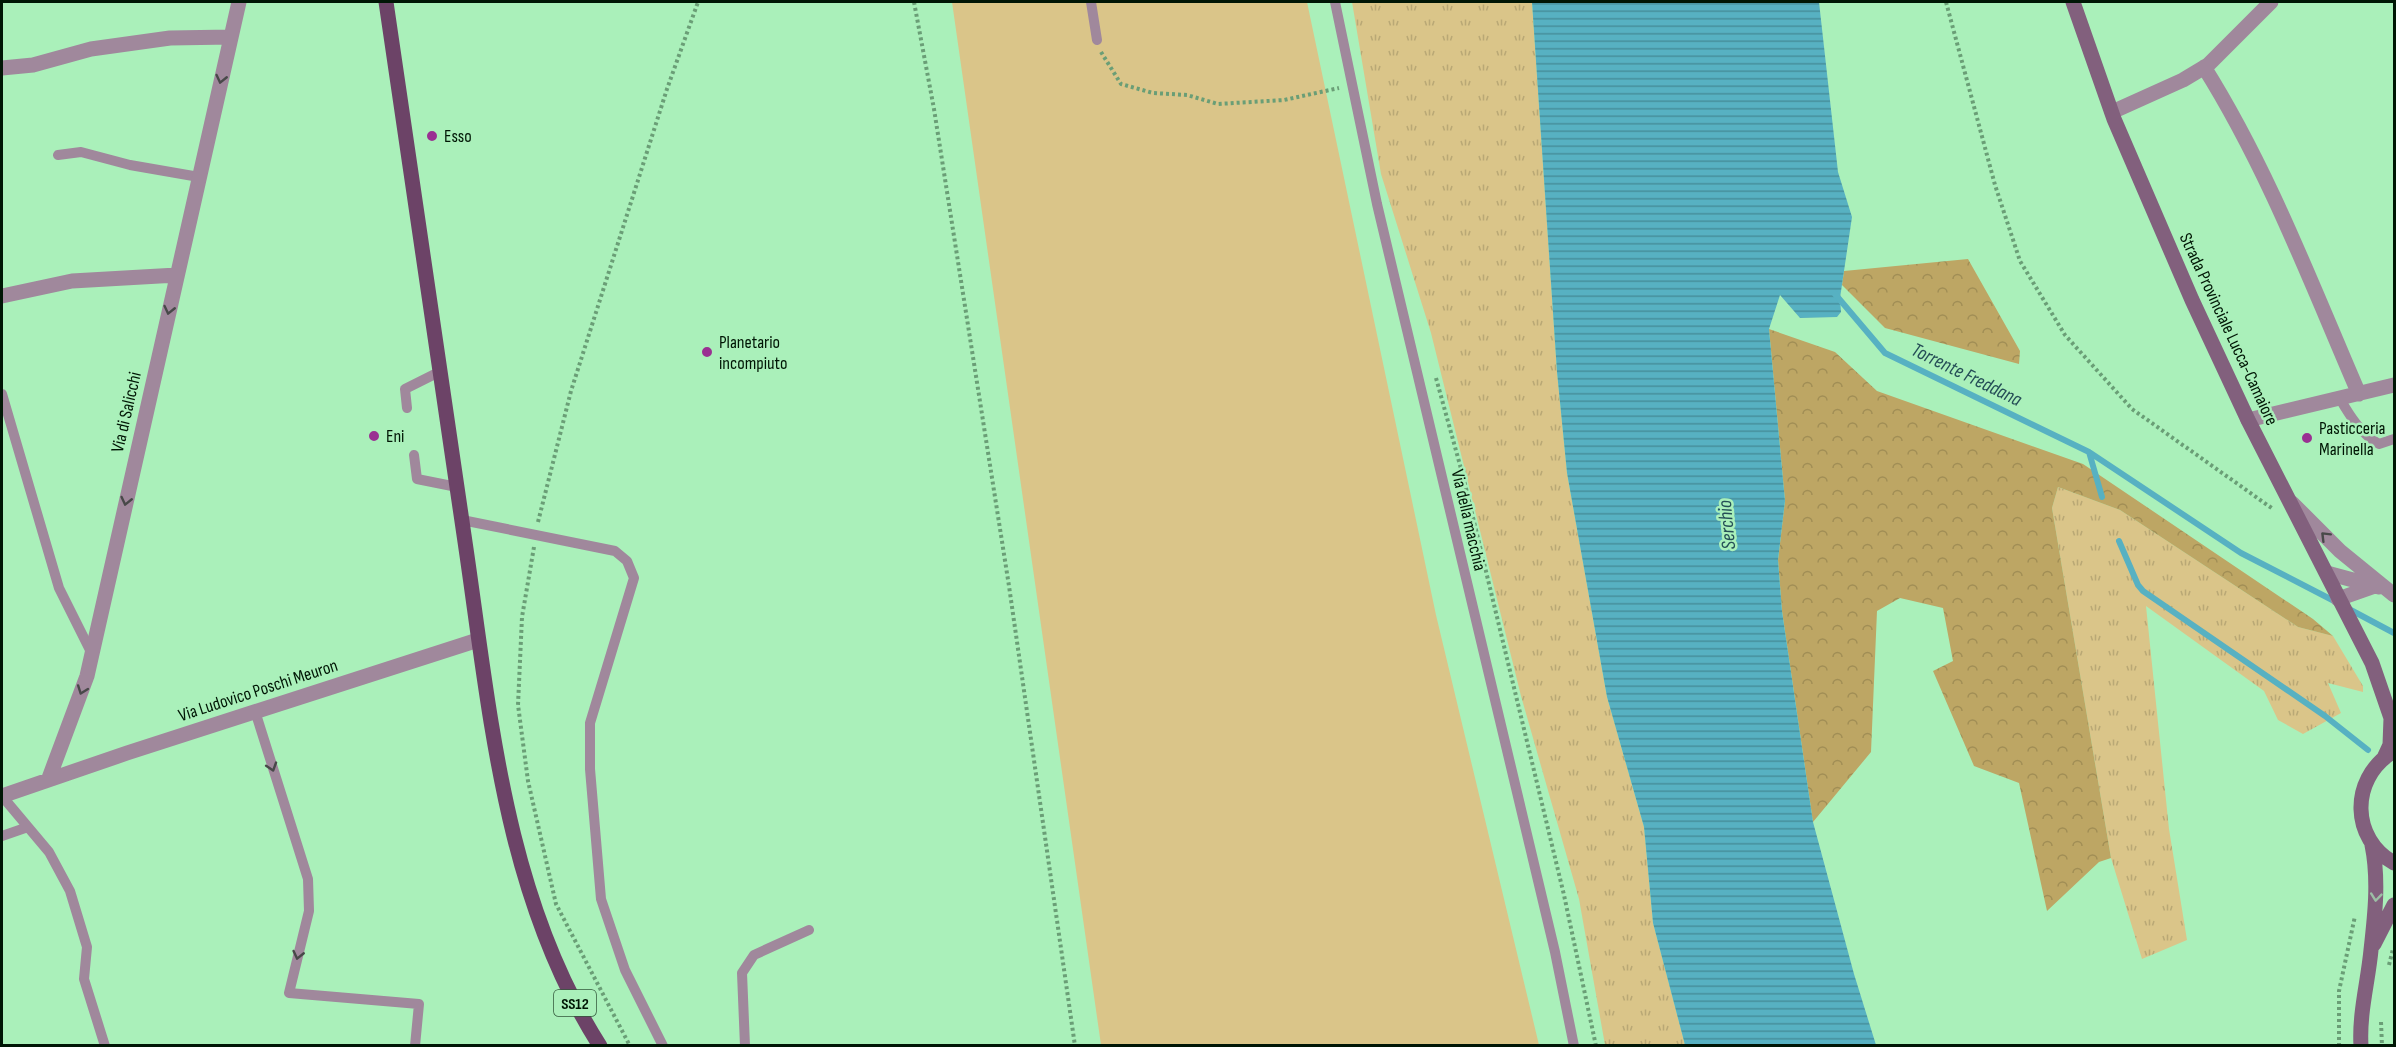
<svg xmlns="http://www.w3.org/2000/svg" width="2396" height="1047" viewBox="0 0 2396 1047" font-family="'Sofia Sans Condensed',sans-serif">
	<style>
		.grass { fill: url(#grass-tufts) }
		.forest { fill: url(#forest-crowns) }
		.park { fill: #dac589 }
		.water { fill: url(#water-rules) }
		.lines { fill: none; stroke-linecap: round; stroke-linejoin: round }
		.stream { stroke: #57b1c2; stroke-width: 6 }
		.path { stroke: #6a9e76; stroke-width: 4; stroke-dasharray: 3 3; stroke-linecap: butt }
		.lane { stroke: #a0889c; stroke-width: 10 }
		.street { stroke: #a0889c; stroke-width: 15 }
		.secondary { stroke: #82607d; stroke-width: 15 }
		.primary { stroke: #6c4367; stroke-width: 15 }
		.oneway { stroke: #484949 }
		.oneway2 { stroke: #9cbea5 }
		.poi-dot { fill: #9a3092; stroke: #aaf0ba; stroke-width: 2 }
		.labels { text-anchor: middle; stroke-width: 5; stroke-linejoin: round; paint-order: stroke }
		.shield { fill: #aaf0ba; stroke: #33573b; stroke-width: 1.5 }
		.shield-label { font-size: 16px; font-weight: bold; fill: #001605 }
		.poi-label { font-size: 18px; fill: #001605; stroke: #aaf0ba; text-anchor: start }
		.street-label { font-size: 18px; fill: #001605; stroke: #aaf0ba }
		.water-label { font-size: 20px; font-style: italic; fill: #264f57; stroke: #aaf0ba }
	</style>
	<defs>
		<pattern id="grass-tufts" width="24" height="20" patternUnits="userSpaceOnUse" patternTransform="scale(1.5)"><rect width="24" height="20" fill="#dac589"/><path d="M3 7l-1-3M5 7V3M7 7l1-3M15 17l-1-3M17 17v-4M19 17l1-3" fill="none" stroke="#b9a875"/></pattern>
		<pattern id="forest-crowns" width="20" height="18" patternUnits="userSpaceOnUse" patternTransform="scale(1.5)"><rect width="20" height="18" fill="#bda664"/><path d="M2 6a3 3 0 1 1 6 0M12 15a3 3 0 1 1 6 0" fill="none" stroke="#a18e55"/></pattern>
		<pattern id="water-rules" width="6" height="5" patternUnits="userSpaceOnUse" patternTransform="scale(1.5)"><rect width="6" height="5" fill="#57b1c2"/><path d="M0 2.5h6" fill="none" stroke="#468f9c"/></pattern>
	</defs>
	<rect width="100%" height="100%" fill="#aaf0ba"/>
	<path class="grass" d="M1352 2H1532L1557 372 1567 473 1607 697 1644 827 1653 923 1685 1045H1605L1579 899 1521 696 1431 333 1381 174Z
		M2058 487 2120 510 2298 627 2333 636 2363 686V692L2328 683 2341 713 2303 734 2278 720 2264 691 2146 606 2169 829 2187 940 2142 959 2111 858 2052 508Z"/>
	<path class="forest" d="M1968 259 2020 351 2019 364 1885 328 1842 285 1844 271Z
		M1769 329 1835 352 1877 391 2083 464 2313 619 2333 636 2298 627 2120 510 2058 487 2052 508 2111 858 2099 862 2047 911 2019 783 1974 766 1933 671 1953 661 1943 608 1900 598 1877 611 1871 752 1813 822 1782 611 1778 560 1785 501Z"/>
	<path class="park" d="M952 2H1307L1436 615 1539 1045H1101Z"/>
	<path class="water" d="M1532 2H1819L1838 172 1852 217 1840 298 1841 312 1837 317 1800 318 1780 295 1769 329 1785 501 1778 560 1782 611 1813 822 1854 974 1876 1045H1685L1653 923 1644 827 1607 697 1567 473 1557 372Z"/>
	<g class="lines">
		<path class="stream" d="M1835 294 1885 353 2089 452 2241 553 2338 603
			M2089 452 2102 497
			M2119 541 2138 585 2143 591 2325 716 2368 750
			M2347 608 2394 633"/>
		<path class="path" d="M914 2 934 109 1009 586 1075 1046
			M1946 2 1995 185 2020 261 2065 335 2132 409 2273 509
			M1101 52 1121 84 1153 93 1187 95 1218 104 1284 100 1339 88
			M1436 378 1463 476 1564 895 1596 1046
			M538 522 571 391 667 89 698 2
			M534 547 522 617 518 705 528 781 556 904 630 1046
			M2389 965 2393 949
			M2381 1022 2382 1046
			M2339 1046V991L2355 916"/>
		<path class="lane" d="M1091 2 1097 40
			M1335 2 1377 204 1555 952 1574 1046
			M58 155 81 152 130 165 199 177
			M2 394 59 588 92 654
			M2340 399C2350 416 2361 434 2379 444L2394 439
			M407 408 405 389 439 372
			M414 455 417 479 457 487
			M462 520 615 551 627 561 634 578 590 723V769L601 899 625 970 663 1046
			M255 711 308 879 309 911 289 993 419 1004 415 1046
			M2 796 49 852 70 891 87 947 84 979 105 1046
			M2 836 28 827
			M745 1046 742 973 754 955 809 930"/>
		<path class="street" d="M2204 67C2268 169 2311 283 2359 394
			M2 68 33 65 91 49 170 38 231 37
			M2112 112 2183 80 2208 65 2271 2
			M2 296 72 281 177 275
			M2248 420 2394 385
			M2292 503 2340 551 2394 595
			M2327 573 2379 587
			M2338 599 2375 586
			M49 778 87 676 239 2
			M2 796 127 753 478 640"/>
		<path class="secondary" d="M2073 2 2114 119 2192 300 2248 420 2372 663 2391 718 2390 745 2384 758
			M2391 753C2350 780 2351 839 2394 863
			M2374 944 2394 905
			M2361 1046C2359 1013 2368 982 2371 950 2375 915 2379 879 2372 845"/>
		<path class="primary" d="M386 2C412 179 437 357 464 535 490 709 503 894 600 1046"/>
	</g>
	<defs><path id="oneway-chevron" d="M-2-3.5L2.5 0L-2 3.5" fill="none" stroke-width="1.6" stroke-linecap="round" stroke-linejoin="round" transform="scale(1.5)"/></defs>
	<g class="oneway">
		<use href="#oneway-chevron" transform="translate(221 79) rotate(103)"/>
		<use href="#oneway-chevron" transform="translate(169 310) rotate(103)"/>
		<use href="#oneway-chevron" transform="translate(126 501) rotate(103)"/>
		<use href="#oneway-chevron" transform="translate(2325 536) rotate(-135)"/>
		<use href="#oneway-chevron" transform="translate(82 690) rotate(110)"/>
		<use href="#oneway-chevron" transform="translate(272 767) rotate(72)"/>
		<use href="#oneway-chevron" transform="translate(298 955) rotate(103)"/>
	</g>
	<use class="oneway2" href="#oneway-chevron" transform="translate(2376 897) rotate(96)"/>
	<g class="poi-dot">
		<circle cx="432" cy="136" r="6"/>
		<circle cx="707" cy="352" r="6"/>
		<circle cx="374" cy="436" r="6"/>
		<circle cx="2307" cy="438" r="6"/>
	</g>
	<g class="labels">
		<rect class="shield" x="554" y="990" width="42" height="26" rx="4.5"/>
		<g class="shield-label">
			<text x="575" y="1009">SS12</text>
		</g>
		<g class="poi-label">
			<text x="444" y="142">Esso</text>
			<text x="719" y="348">Planetario<tspan x="719" dy="21">incompiuto</tspan></text>
			<text x="2319" y="434">Pasticceria<tspan x="2319" dy="21">Marinella</tspan></text>
			<text x="386" y="442">Eni</text>
		</g>
		<g class="street-label">
			<text transform="translate(2229 329) rotate(65)" y="6">Strada Provinciale Lucca-Camaiore</text>
			<text transform="translate(126 412) rotate(-77)" y="6">Via di Salicchi</text>
			<text transform="translate(1469 520) rotate(77)" y="6">Via della macchia</text>
			<text transform="translate(258 690) rotate(-18)" y="6">Via Ludovico Poschi Meuron</text>
		</g>
		<g class="water-label">
			<text transform="translate(1967 374) rotate(26)" y="7">Torrente Freddana</text>
			<text transform="translate(1726 525) rotate(-95)" y="7">Serchio</text>
		</g>
	</g>
	<rect width="2396" height="1047" fill="none" stroke="#001605" stroke-width="6"/>
</svg>
